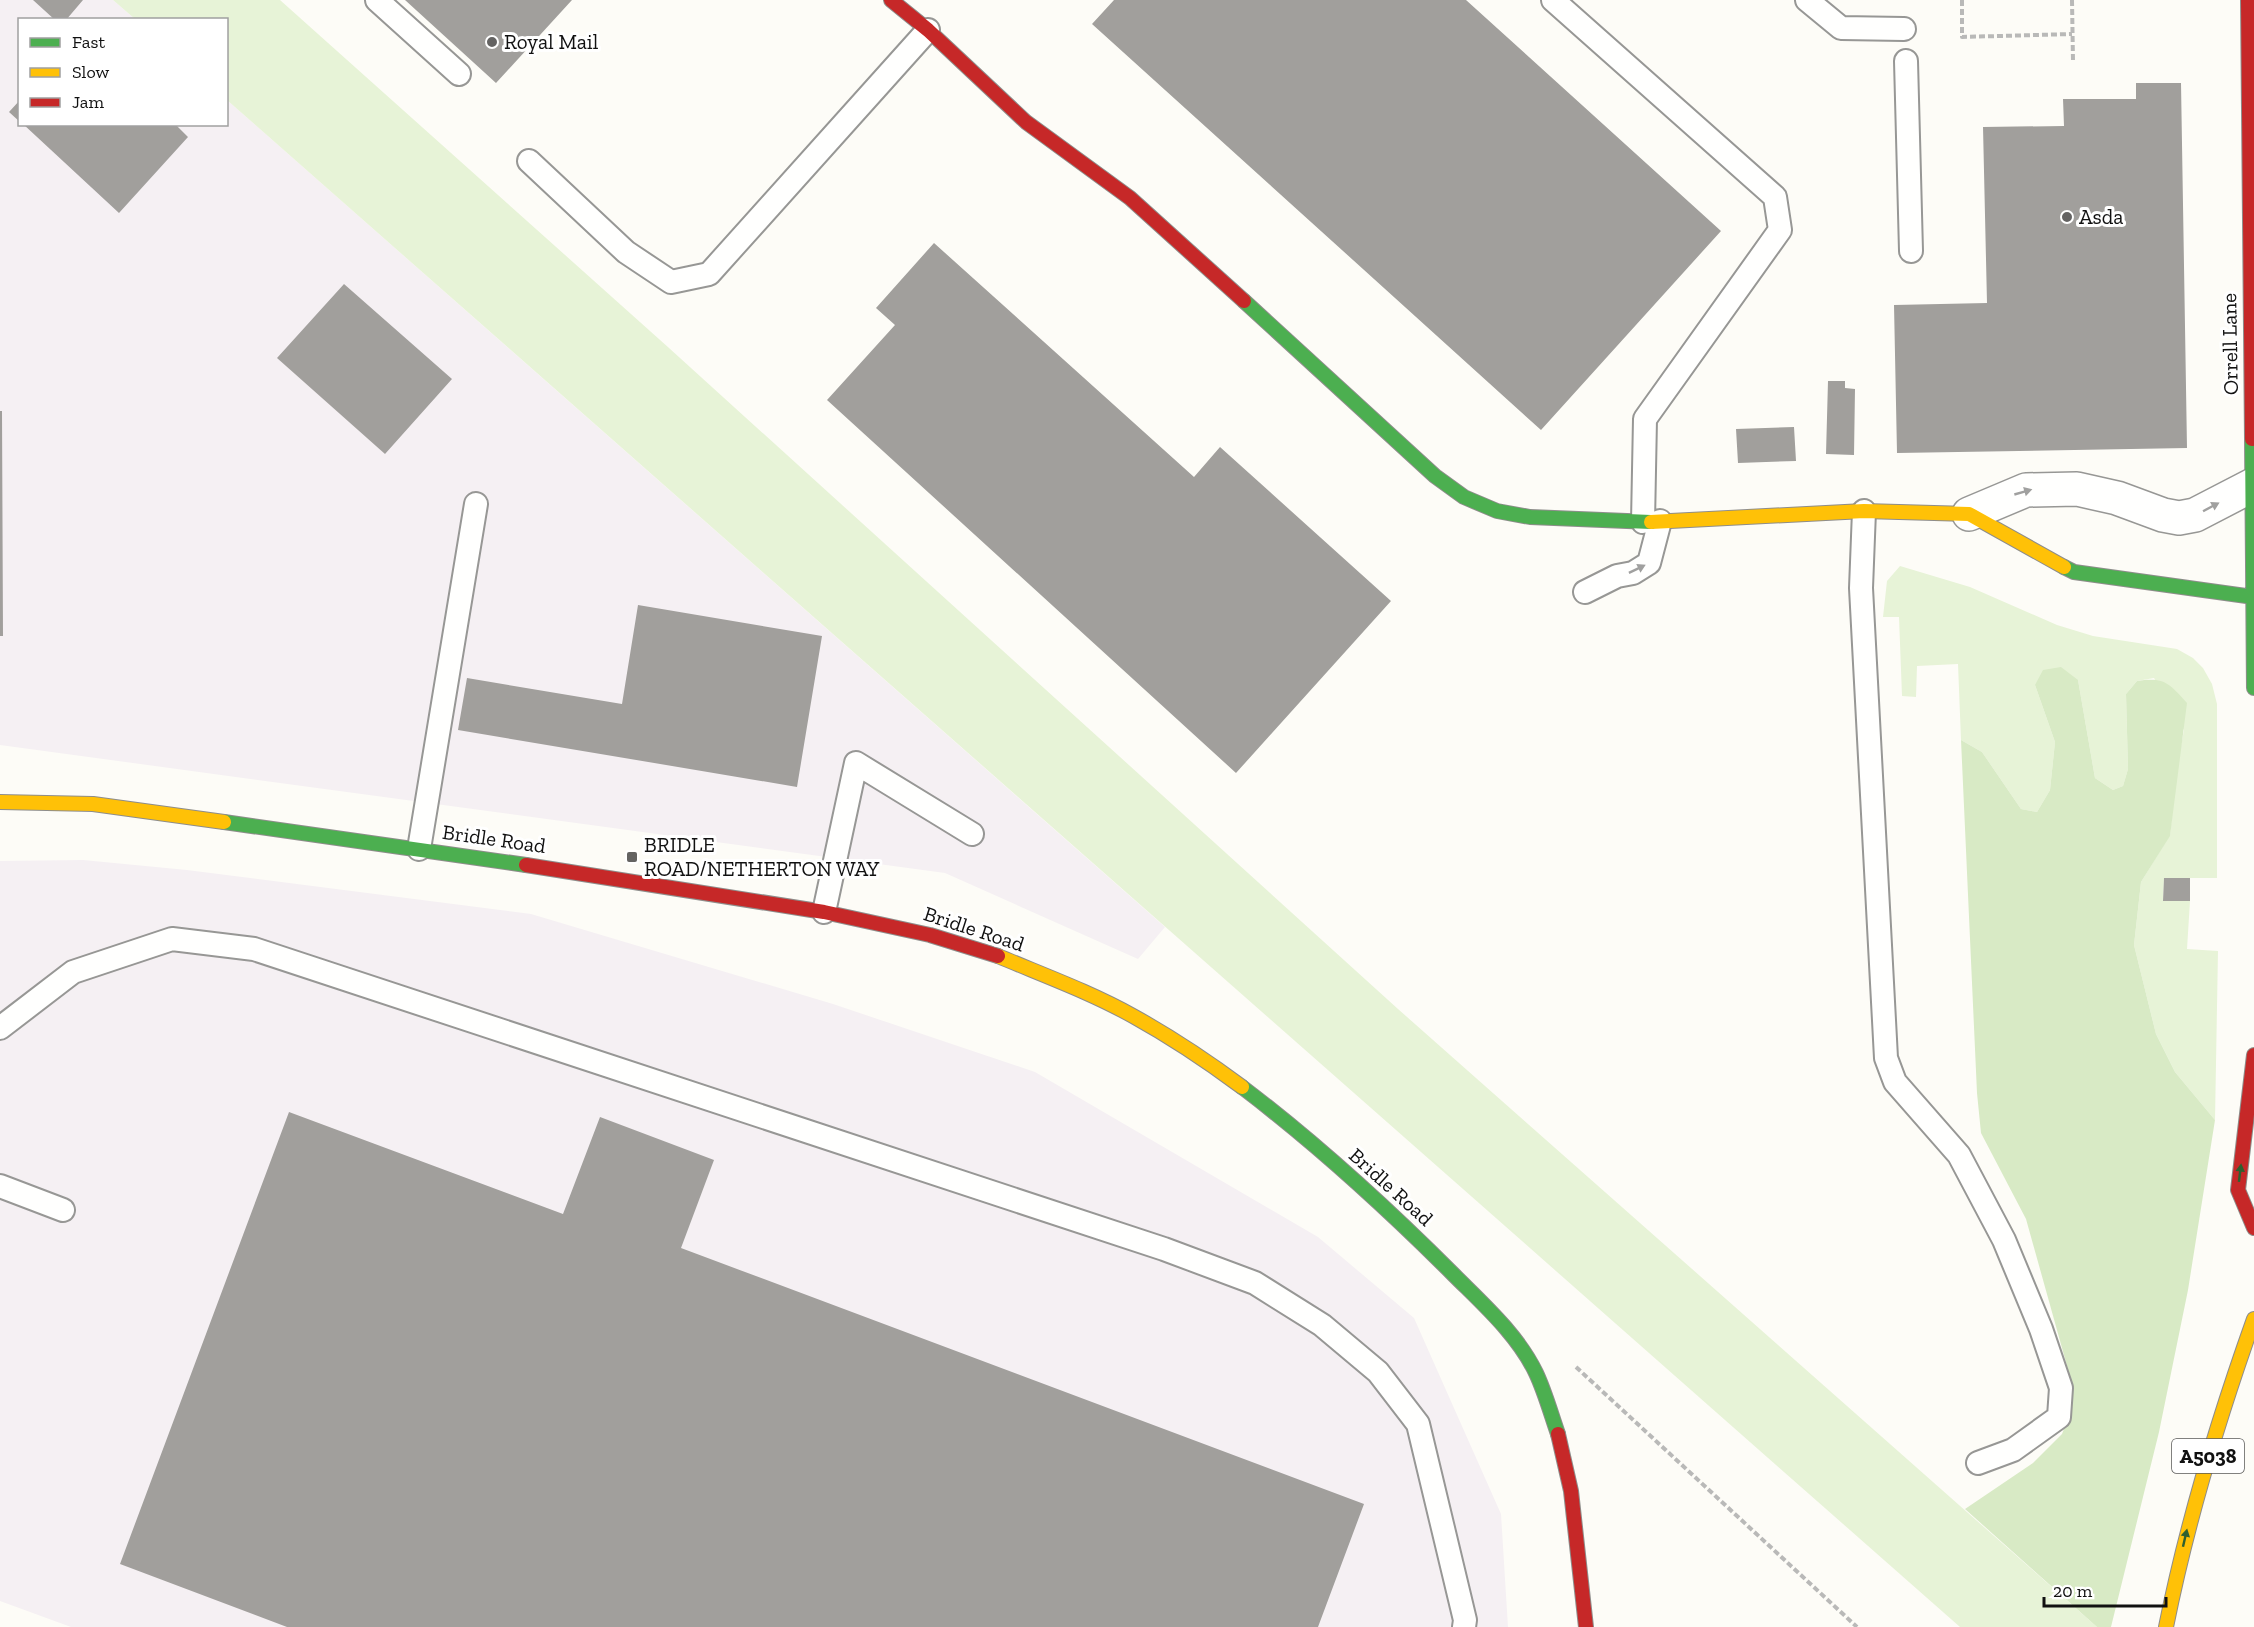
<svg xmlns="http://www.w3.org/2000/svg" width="2254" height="1627" viewBox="0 0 2254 1627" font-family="'Zilla Slab',serif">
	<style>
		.industrial { fill: #f5f0f3 }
		.green { fill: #e7f3d7 }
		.forest { fill: #d8eac5 }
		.building { fill: #a19f9c }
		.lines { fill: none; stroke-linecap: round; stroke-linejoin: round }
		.lane-casing { stroke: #979795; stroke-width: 26 }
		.street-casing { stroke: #979795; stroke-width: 36 }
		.fast-casing { stroke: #8e8d8b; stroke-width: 16 }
		.slow-casing { stroke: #8e8d8b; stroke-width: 16 }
		.jam-casing { stroke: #8e8d8b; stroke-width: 16 }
		.path { stroke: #b9b9b8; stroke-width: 4; stroke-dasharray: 6 3; stroke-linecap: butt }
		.lane { stroke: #fffffe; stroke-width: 22 }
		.street { stroke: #fffffe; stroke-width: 33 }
		.fast { stroke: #4caf50; stroke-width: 14 }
		.slow { stroke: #ffc107; stroke-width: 14 }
		.jam { stroke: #c62828; stroke-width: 14 }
		.oneway { fill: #a0a09f }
		.oneway2 { fill: #2e6030 }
		.poi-dot { fill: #646362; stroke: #fff; stroke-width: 2 }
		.labels { text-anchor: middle; stroke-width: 6; stroke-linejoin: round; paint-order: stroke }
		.shield { fill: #fff; stroke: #585858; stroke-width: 1.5 }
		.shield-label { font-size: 20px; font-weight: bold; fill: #111 }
		.poi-label { font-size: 21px; fill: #111; stroke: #fff; text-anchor: start }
		.street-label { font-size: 21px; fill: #111; stroke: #fff }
	</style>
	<rect width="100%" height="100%" fill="#fdfcf7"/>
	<path class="industrial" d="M0 0H113L135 19 20 20V124H226L227 100 1165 927 1138 959 945 873 0 745Z
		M83 860 187 870 531 914 833 1004 1035 1072 1318 1237 1414 1318 1501 1514 1508 1627H71L0 1601V861Z"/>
	<path class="green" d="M113 0H280L669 348 1398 1009 2097 1627H1960L227 100 226 20 135 19Z
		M1900 566 1970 587 2057 625 2093 636 2177 649 2193 658 2203 668 2212 684 2217 704V878H2164L2163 900 2190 901 2187 949 2218 951 2215 1120 2175 1072 2156 1034 2134 945 2141 882 2170 835 2177 767 2184 730 2154 678 2137 681 2126 694 2128 769 2123 786 2113 790 2095 778 2078 680 2035 685 2055 742 2050 790 2037 812 2021 809 1982 752 1961 740 1958 664 1917 666 1916 697 1902 696 1899 617H1883L1887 581Z"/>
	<path class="forest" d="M2061 667 2078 680 2095 778 2113 790 2123 786 2128 769 2126 694 2137 681C2164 677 2169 683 2187 703L2170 836 2141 882 2134 945 2156 1034 2175 1072 2215 1120 2188 1290 2159 1432 2111 1627H2097L1965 1509 2033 1463 2062 1434 2071 1411 2069 1373 2026 1219 1981 1133 1977 1093 1961 740 1982 752 2021 809 2037 812 2050 790 2055 742 2035 685 2043 670Z"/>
	<path class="building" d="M33 0H83L66 20H55Z
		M405 0H572L496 83Z
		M1114 0H1466L1721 231 1541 430 1092 24Z
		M2136 83H2181L2187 448 1897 453 1894 305 1987 303 1983 127 2064 126 2063 99H2136Z
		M20 100V122L9 112Z
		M23 124H175L188 137 119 213Z
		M934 243 1194 477 1220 447 1391 601 1236 773 827 400 895 325 876 308Z
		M344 284 452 379 385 454 277 358Z
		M1828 381H1845V388L1855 389 1854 455 1826 454Z
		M0 411H2L3 636H0Z
		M1794 427 1796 461 1738 463 1736 429Z
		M638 605 822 636 797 787 458 730 467 678 622 704Z
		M2164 878H2190V901H2163Z
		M289 1112 563 1214 600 1117 714 1160 681 1248 1364 1504 1318 1627H287L120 1564Z"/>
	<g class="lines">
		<g class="lane-casing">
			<path id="lane" d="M377 0 459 74
				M1553 0 1775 197 1780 230 1645 419 1643 522
				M1807 0 1841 28 1904 29
				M1906 61 1911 251
				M529 161 626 252 671 282 709 274 928 30
				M1864 511 1861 588 1886 1058 1895 1082 1959 1155 2004 1240 2041 1329 2061 1388 2059 1417 2013 1450 1978 1463
				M1585 592 1617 576 1633 573 1649 563 1660 521
				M419 849 476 504
				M824 912 856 763 972 834
				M0 1028 73 972 172 939 254 949 1164 1249 1255 1283 1322 1325 1378 1372 1418 1424 1465 1620 1464 1627
				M0 1186 63 1210"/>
		</g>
		<g class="street-casing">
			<path id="street" d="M1969 514 2026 490 2077 489 2117 498 2163 515 2179 518 2195 515 2253 485"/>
		</g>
		<g class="fast-casing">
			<path id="fast" d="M1244 301 1435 476 1464 497 1497 511 1530 517 1651 522
				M2252 439 2254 688
				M2064 567 2074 572 2254 597
				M224 822 526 865
				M1242 1087C1317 1144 1387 1208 1454 1275 1483 1304 1518 1335 1536 1373 1545 1392 1551 1414 1558 1434"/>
		</g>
		<g class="slow-casing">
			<path id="slow" d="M1651 522 1864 511 1969 514 2064 567
				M0 802 93 804 224 822
				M998 956C1043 975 1090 992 1133 1016 1171 1037 1207 1061 1242 1087
				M2166 1627C2187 1522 2218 1420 2254 1319"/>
		</g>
		<g class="jam-casing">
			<path id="jam" d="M891 0 928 30 1026 122 1130 198 1244 301
				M2248 0 2252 439
				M526 865 824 912 930 935 998 956
				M2254 1055 2238 1190 2254 1228
				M1558 1434 1571 1491 1586 1627"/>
		</g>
		<path class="path" d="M1962 0V37L2072 34
			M2072 0 2073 61
			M1576 1367 1857 1627"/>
		<use href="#lane" class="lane"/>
		<use href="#street" class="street"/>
		<use href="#fast" class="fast"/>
		<use href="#slow" class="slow"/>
		<use href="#jam" class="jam"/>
	</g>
	<defs><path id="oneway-solid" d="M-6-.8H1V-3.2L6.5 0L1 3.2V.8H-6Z" transform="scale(1.5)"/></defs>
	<g class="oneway">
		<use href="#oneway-solid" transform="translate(2023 492) rotate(-16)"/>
		<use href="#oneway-solid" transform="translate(2211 507) rotate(-28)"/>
		<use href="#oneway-solid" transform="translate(1637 569) rotate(-26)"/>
	</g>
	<g class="oneway2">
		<use href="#oneway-solid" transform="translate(2240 1173) rotate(-83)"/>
		<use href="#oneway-solid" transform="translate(2185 1538) rotate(-77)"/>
	</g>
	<g class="poi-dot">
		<circle cx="492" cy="42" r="6"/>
		<circle cx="2067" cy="217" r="6"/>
		<rect x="626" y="851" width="12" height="12" rx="3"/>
	</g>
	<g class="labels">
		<rect class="shield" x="2172" y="1439" width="72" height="34" rx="4.5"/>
		<g class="shield-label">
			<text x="2208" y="1463">A5038</text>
		</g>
		<g class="poi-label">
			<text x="504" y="49">Royal Mail</text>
			<text x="2079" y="224">Asda</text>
			<text x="644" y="852">BRIDLE<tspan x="644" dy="24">ROAD/NETHERTON WAY</tspan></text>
		</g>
		<g class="street-label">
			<text transform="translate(2230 344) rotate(-91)" y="7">Orrell Lane</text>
			<text transform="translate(494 839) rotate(8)" y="7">Bridle Road</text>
			<text transform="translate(974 929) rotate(18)" y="7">Bridle Road</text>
			<text transform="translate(1391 1187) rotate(42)" y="7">Bridle Road</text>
		</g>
	</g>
	<rect x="18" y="18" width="210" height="108" fill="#ffffff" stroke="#a0a0a0" stroke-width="1.5"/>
	<rect x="30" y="38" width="30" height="9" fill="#4caf50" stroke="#a0a0a0" stroke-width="1.5"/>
	<text x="72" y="48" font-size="18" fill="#111111">Fast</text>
	<rect x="30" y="68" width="30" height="9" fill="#ffc107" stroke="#a0a0a0" stroke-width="1.5"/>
	<text x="72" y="78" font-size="18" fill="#111111">Slow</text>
	<rect x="30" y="98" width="30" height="9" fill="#c62828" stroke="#a0a0a0" stroke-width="1.5"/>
	<text x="72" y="108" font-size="18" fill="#111111">Jam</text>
	<path d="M2044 1597v9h122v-9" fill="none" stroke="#111111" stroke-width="3"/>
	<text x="2053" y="1597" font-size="18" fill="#111111" stroke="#ffffff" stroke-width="4.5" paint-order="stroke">20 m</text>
</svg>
